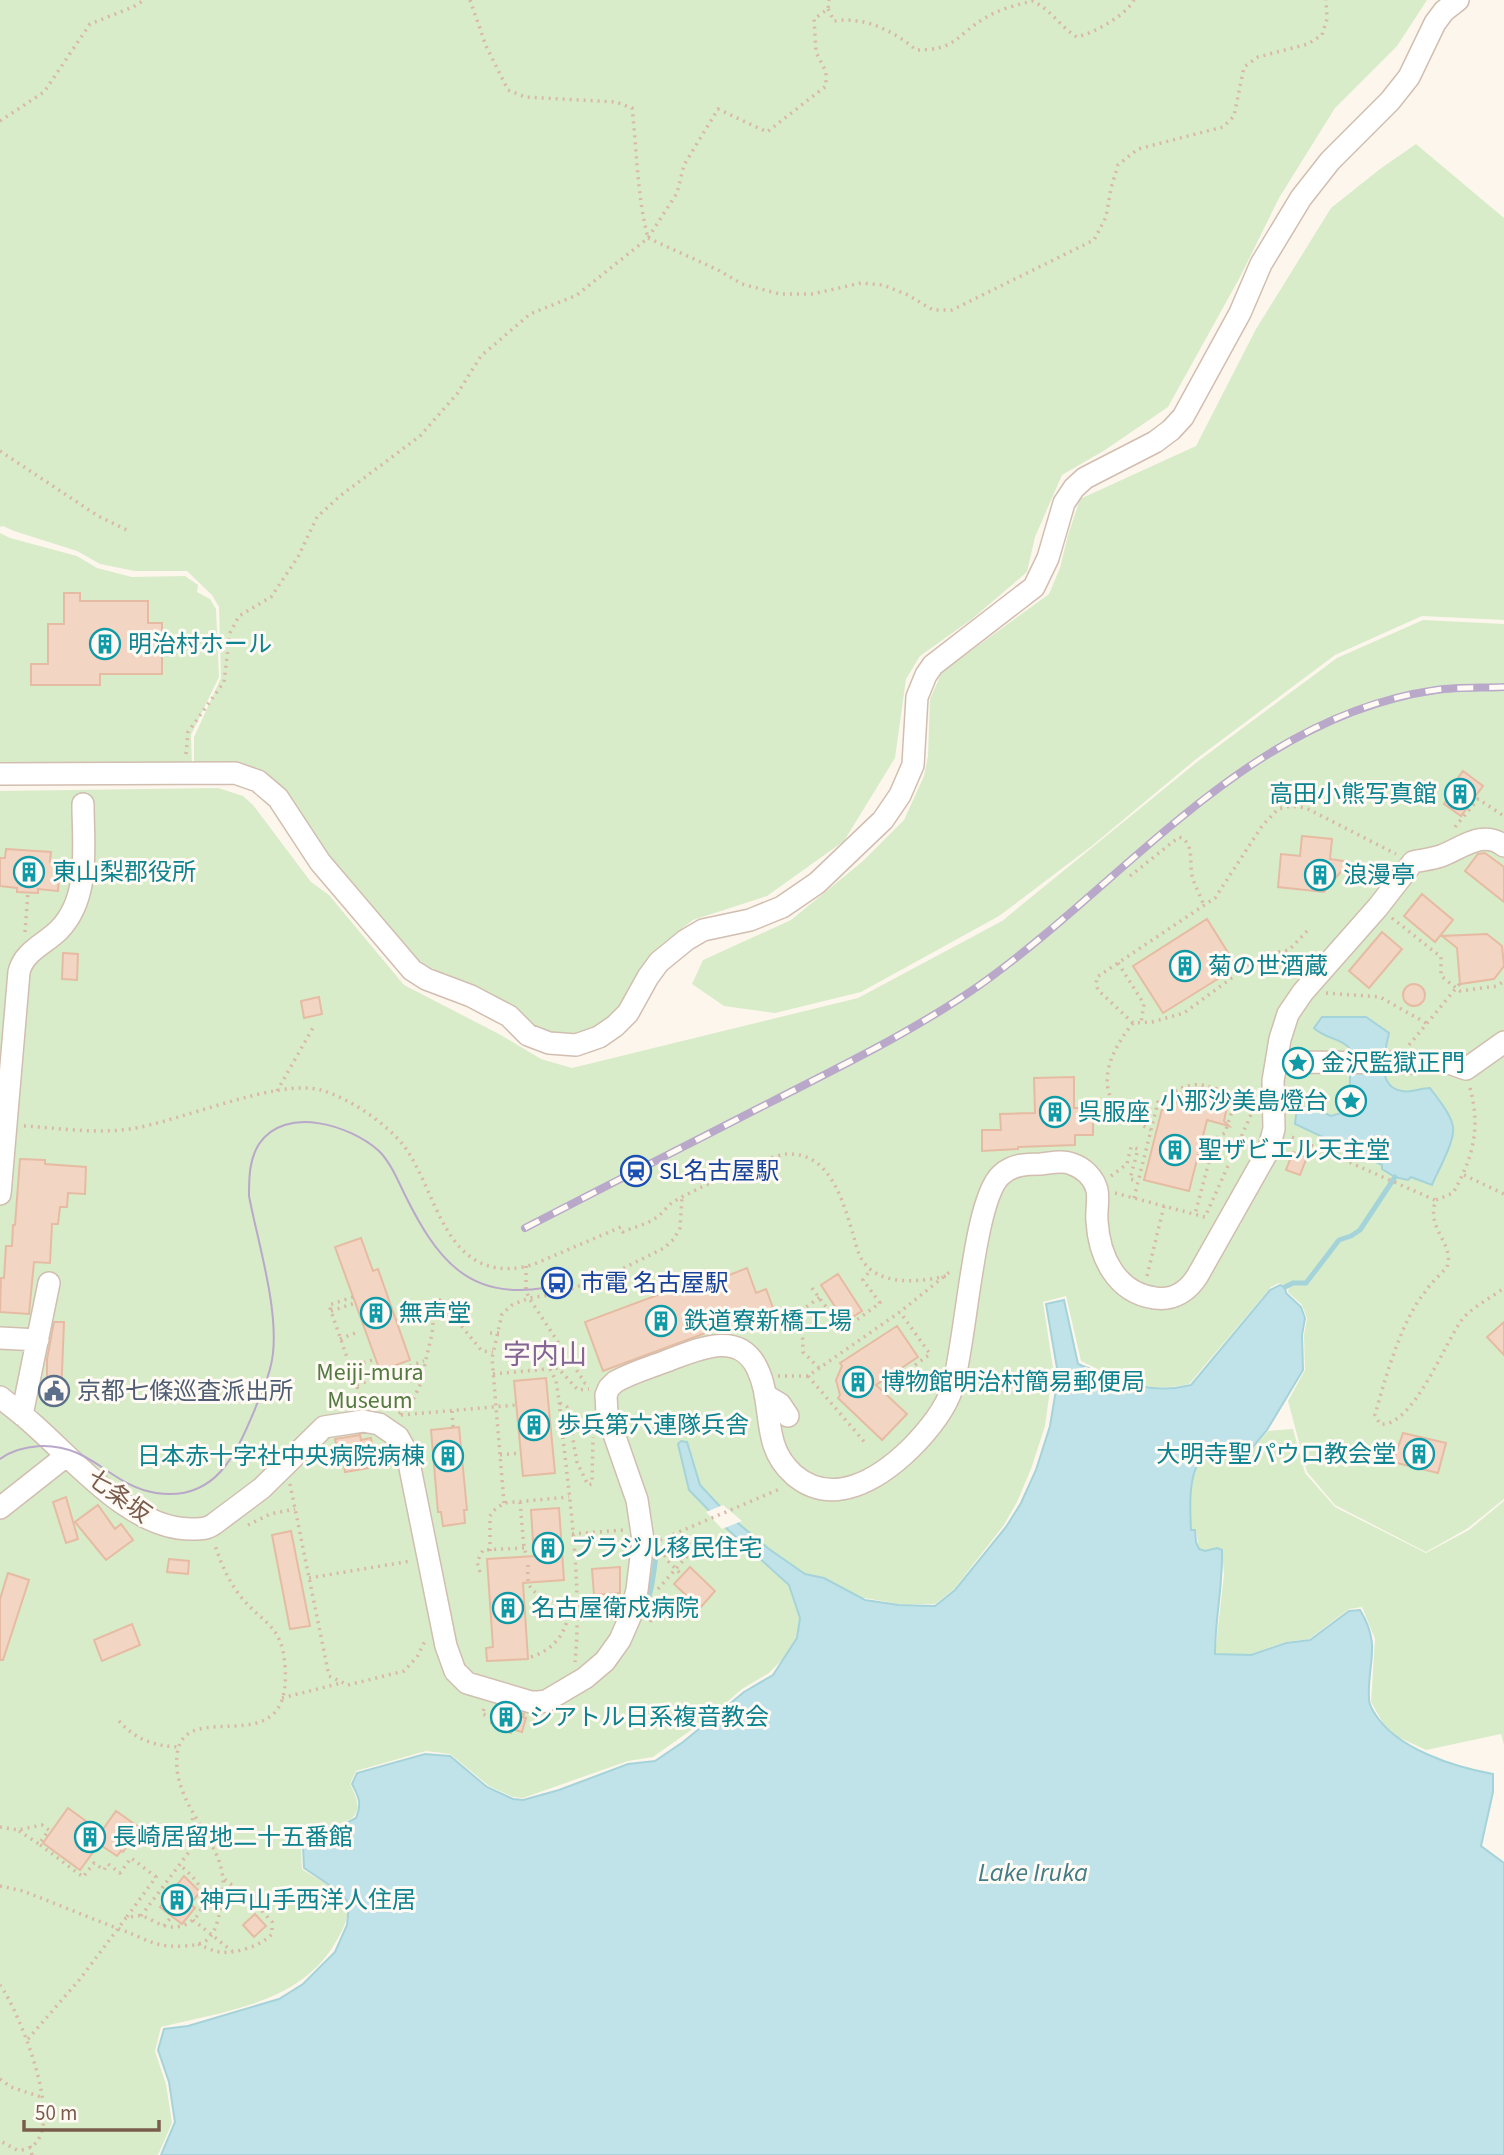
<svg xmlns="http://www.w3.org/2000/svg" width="1504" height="2155" viewBox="0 0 1504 2155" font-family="'Source Sans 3','Noto Sans JP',sans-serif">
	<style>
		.green { fill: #d8ecc9 }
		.water { fill: #bfe3e8; stroke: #a5d3da; stroke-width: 2 }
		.pier { fill: #fdf6ec }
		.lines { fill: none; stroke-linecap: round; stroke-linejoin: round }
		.stream { stroke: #a5d3da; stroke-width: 5 }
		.building { fill: #f3d5c3; stroke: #e6bba3; stroke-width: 2 }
		.minor-casing { stroke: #d1beb0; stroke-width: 24 }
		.path { stroke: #d9b8a5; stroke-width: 3.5; stroke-dasharray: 2 5; stroke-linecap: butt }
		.minor { stroke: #fff; stroke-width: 21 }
		.tram { stroke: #b9a8c9; stroke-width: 2 }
		.rail-casing { stroke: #b9a8c9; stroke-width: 8 }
		.rail { stroke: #fffaf3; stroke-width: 5; stroke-dasharray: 16; stroke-linecap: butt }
		.labels { text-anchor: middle; stroke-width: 6; stroke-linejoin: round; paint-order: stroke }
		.culture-label { font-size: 24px; fill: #0d838f; stroke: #fffaf3; text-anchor: start }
		.transit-label { font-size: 24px; fill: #164399; stroke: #fffaf3; text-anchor: start }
		.park-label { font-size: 24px; fill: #537a41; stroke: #fffaf3 }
		.service-label { font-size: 24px; fill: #4e5e75; stroke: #fffaf3; text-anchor: start }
		.street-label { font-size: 24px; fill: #7a5c4d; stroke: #fffaf3 }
		.water-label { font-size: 26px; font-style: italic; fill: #437c86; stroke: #fffaf3 }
		.quarter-label { font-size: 28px; fill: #846695; stroke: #fffaf3 }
	</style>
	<rect width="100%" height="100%" fill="#fdf6ec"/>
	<path class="green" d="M0 0H1427L1397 46 1335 108 1279 198 1240 277 1168 407 1105 450 1062 475 1035 537 1027 572 972 619 920 656 906 679 895 758 844 841 767 896 693 920 662 944 633 981 619 1007 604 1021 574 1039 546 1035 421 967 324 858 284 789 275 780 254 767 194 764V737L221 678 219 607 212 595 187 571H135L100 564 77 551 14 531 3 526 0 527Z
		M1416 144 1504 218V620L1422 616 1335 655 1195 760 1093 845 999 916 861 992 775 1013 724 1006 692 984 703 960 791 920 863 861 904 820 924 776 928 756 930 699 942 672 1049 594 1060 568 1068 535 1080 499 1196 446 1256 329 1331 208 1380 169Z
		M0 533 10 538 77 556 97 568 132 577 185 576 198 585 197 592 210 599 216 609 219 677 191 735 192 765 0 767Z
		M1423 620 1504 624V1499L1468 1528 1426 1552 1335 1505 1307 1472 1288 1401 1305 1370 1304 1335 1307 1318 1302 1305 1288 1292 1289 1287 1279 1283 1271 1287 1189 1384C1146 1394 1119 1380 1081 1361L1066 1296 1043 1302 1053 1368 1045 1426 1031 1469 1017 1502 1004 1525 954 1589 935 1604H899L865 1598 823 1612 814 1627 769 1673 742 1689 711 1716 653 1757 628 1761 523 1798 513 1797 489 1786 450 1754 426 1751 356 1771 350 1784C371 1822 344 1825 313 1826 299 1839 301 1851 302 1869 315 1878 337 1888 345 1902 351 1914 344 1927 338 1938 304 2003 226 2011 161 2027L155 2051 166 2084 172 2123 158 2155H0V791L218 788 243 796 253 805 311 882 329 895 404 985 499 1034 541 1059 572 1068 858 998 1002 921 1197 762 1337 658Z
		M1293 1429 1305 1473 1335 1507 1426 1553 1469 1530 1504 1501V1745L1501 1734 1426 1750 1398 1737 1384 1725 1371 1702 1375 1639 1362 1607 1349 1609 1309 1639 1285 1642 1251 1654H1215L1224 1574 1222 1551 1217 1548 1205 1551 1199 1549 1196 1530H1191C1190 1511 1187 1457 1213 1454 1224 1452 1236 1455 1247 1455L1268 1431Z"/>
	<path class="water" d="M1322 1017H1366L1389 1033C1385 1050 1375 1087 1402 1091 1412 1093 1420 1088 1430 1088 1438 1099 1451 1114 1453 1127 1455 1142 1438 1170 1432 1185L1411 1177 1408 1180 1395 1177 1382 1169V1165L1295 1124 1297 1107H1312L1331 1116 1345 1112 1349 1107 1351 1050C1342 1038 1325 1039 1314 1028Z
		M1280 1285 1285 1287 1286 1293 1301 1307 1305 1318 1302 1335 1303 1370 1267 1430 1247 1454C1236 1454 1223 1451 1213 1453 1186 1457 1190 1510 1191 1530H1195L1196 1542 1199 1549 1205 1551 1217 1548 1222 1550C1223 1585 1215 1619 1215 1654L1251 1655 1286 1643 1310 1640 1349 1611 1360 1610C1382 1646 1367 1662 1369 1699 1369 1705 1372 1709 1375 1714 1397 1749 1454 1767 1493 1774V1792L1481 1846 1504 1863V2155H161L175 2122 169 2082 158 2050 164 2029 188 2026 279 1999 303 1984 335 1952 347 1925 349 1904 341 1893 304 1868 303 1845 313 1828 341 1826 356 1818C362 1804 359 1797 352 1784L357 1773 425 1754 450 1756 487 1787 513 1799 523 1800 559 1790 628 1764 655 1761 683 1742 744 1692 773 1675 797 1638 800 1618 789 1585 724 1526 689 1490 678 1444 681 1441 687 1442 700 1485 727 1514 769 1549 805 1574 824 1578 865 1600 899 1605 935 1606 955 1590 1006 1527 1021 1503 1036 1470 1050 1426 1055 1396 1057 1368 1046 1304 1064 1300 1078 1364C1117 1380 1148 1396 1191 1385L1270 1290Z"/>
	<path class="pier" d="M723 1505 742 1521 722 1529 706 1512Z"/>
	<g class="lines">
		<path class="stream" d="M1285 1287 1293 1283H1306L1339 1240 1351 1236 1360 1230 1395 1177
			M636 1621C651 1612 655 1564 657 1545"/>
	</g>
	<path class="building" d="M64 593H80V601H148V623H162V674H100V685H31V664H48V624H64Z
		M1463 771 1483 786 1461 816 1444 804 1450 795 1447 793Z
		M1302 836 1332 839 1330 859 1349 862 1324 892 1278 887 1281 854 1300 856Z
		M6 849 51 852 50 862H60L58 891 38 889V893L17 892V888L0 886V858H5Z
		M1485 853 1504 867V902L1465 871 1478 854Z
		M1422 894 1453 920 1435 942 1404 916Z
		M1207 919 1237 967 1163 1013 1133 966Z
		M1382 932 1402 949 1369 988 1349 971Z
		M1487 934 1502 946 1504 966 1494 979 1460 984 1457 948 1442 936Z
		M63 953 78 954 77 980 62 979Z
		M1403 995a11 11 0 1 1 22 0a11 11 0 1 1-22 0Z
		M319 997 322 1014 304 1018 301 1001Z
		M1074 1077V1108H1093V1135H1075V1145L1018 1147V1149L982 1151V1130H1001L1000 1114 1035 1113 1034 1078Z
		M1187 1093 1191 1094 1210 1110 1212 1099 1228 1103 1224 1121 1229 1126 1207 1120 1189 1191 1144 1180 1162 1109 1172 1112 1178 1097Z
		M1293 1152 1307 1157 1300 1175 1286 1170Z
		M20 1159 45 1160V1164L86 1167 85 1194 68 1193 67 1207H60L58 1224H52L50 1263 34 1262 29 1314 0 1312 1 1278H4L6 1246H12L13 1225H15Z
		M361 1238 373 1271 378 1269 410 1360 380 1371 335 1247Z
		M747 1268 756 1293 766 1289 773 1308 603 1371 585 1322 719 1272 722 1278Z
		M838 1274 862 1311 845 1322 821 1285Z
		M54 1322H64L61 1397 47 1396V1359Z
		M1504 1322V1355L1487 1337Z
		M897 1326 918 1357 876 1385 907 1414 882 1440 838 1398 840 1395 836 1380 842 1366 840 1363Z
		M546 1378 555 1473 523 1476 514 1381Z
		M459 1427 467 1510H464L465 1523 443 1526 441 1512H438L431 1430Z
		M1403 1433 1446 1443 1438 1473 1393 1462Z
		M360 1435 361 1440 371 1438 375 1467 345 1472 342 1453H338L335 1439Z
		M66 1497 78 1539 66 1543 53 1502Z
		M98 1505 115 1529 121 1524 133 1540 106 1560 75 1522Z
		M559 1508 564 1580 523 1583 528 1659 487 1661 486 1648 493 1647 487 1559 534 1556 531 1510Z
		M291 1531 310 1626 290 1629 272 1535Z
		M169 1559 189 1561 188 1574 167 1572Z
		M620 1567V1593L594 1595 592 1569Z
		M690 1567 715 1591 700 1608 674 1584Z
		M8 1573 29 1580 3 1660H0V1599Z
		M132 1624 140 1645 102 1661 94 1640Z
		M496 1705 524 1714 523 1717 526 1718 522 1732 512 1729 511 1733 497 1729 498 1725 491 1723Z
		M68 1808 101 1832 116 1811 140 1828 123 1852 121 1851 117 1856 99 1844 80 1870 43 1843Z
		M184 1876 200 1892 190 1904 195 1908 182 1924 160 1907Z
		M255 1914 266 1926 254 1937 243 1925Z"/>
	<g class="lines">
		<g class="minor-casing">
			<path id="minor" d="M0 774 235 773 258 781 278 798 320 862 412 970 426 979 471 996 509 1016 528 1035 549 1043 576 1045 599 1037 615 1026 628 1013 648 977 659 962 686 940 703 930 750 920 782 907 817 883 883 820 900 795 913 765 917 697 926 675 933 665 1034 587 1048 558 1064 503 1074 488 1085 478 1155 442 1171 430 1183 417 1240 313 1261 264 1301 198 1330 161 1390 101 1409 77 1435 23 1444 11 1458 0
				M1277 1062 1449 1063 1466 1069 1504 1042
				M0 1194 19 972C24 951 45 944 59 930 91 897 83 846 83 804
				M0 1338 38 1340
				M765 1395 780 1404 788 1416
				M0 1397C11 1406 23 1415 34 1425 76 1462 133 1531 193 1529 201 1529 207 1529 214 1524L262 1488 324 1427 363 1421 379 1424 398 1437 407 1453 446 1646 455 1671 467 1683 531 1702H539L546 1701 585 1678 605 1661 620 1640 630 1617 637 1590 643 1540 637 1500 607 1414 606 1395 609 1388 615 1382C631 1373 648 1368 664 1362 694 1351 738 1328 757 1368 769 1392 766 1420 774 1445 778 1457 785 1467 794 1475 833 1508 879 1479 910 1449 927 1432 944 1412 952 1389 966 1345 973 1200 1001 1175 1013 1164 1027 1164 1041 1164 1051 1163 1063 1160 1072 1164 1084 1168 1094 1178 1097 1190 1099 1200 1096 1211 1097 1221 1099 1256 1116 1293 1155 1298 1174 1301 1189 1290 1198 1275L1268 1151 1274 1129 1273 1081 1280 1039 1288 1014 1303 992 1378 907 1413 862C1422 860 1432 859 1441 856 1462 848 1483 829 1504 846
				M22 1415 49 1283
				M0 1508 66 1456"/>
		</g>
		<path class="path" d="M470 0 486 46 508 90 525 97 616 102 632 108C637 151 637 196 648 238
			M828 9 834 21C864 16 894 31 916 50 957 50 956 35 985 18 999 9 1017 5 1032 1 1051 9 1060 27 1077 37 1094 33 1125 16 1134 0
			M0 121 44 92 90 24 133 7 144 0
			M648 238 718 270 742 284 780 294H812L861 283 883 285 908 295 933 310H952L1094 240 1106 217 1111 188 1118 165 1138 149 1223 127 1234 116 1244 67 1258 57 1308 44 1322 35 1327 19 1326 0
			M0 451 98 516 129 531
			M186 754 188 732 224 682 230 633 239 616 271 597 298 557 317 517 340 496 420 436 457 394 481 356 530 314 577 295 648 238 677 193 684 165 718 109 767 132 826 86V72L816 52 814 19 828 9 829 0
			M1455 827 1478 799 1504 816
			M1130 876 1179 837C1196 843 1188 864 1193 879 1196 888 1201 897 1204 906
			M1392 918 1441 957V976L1460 991 1497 986 1504 981
			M1307 931 1289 950 1263 955 1184 1013 1152 1022 1133 1023 1098 990 1096 984 1097 977 1215 898 1262 826 1278 809 1291 806 1306 808 1396 854
			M25 932 28 892
			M1118 963 1144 1004 1141 1023
			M1326 993 1380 997 1426 1023
			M1133 1023C1112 1049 1093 1086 1122 1113 1130 1120 1142 1125 1151 1130
			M1409 1045 1462 981
			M1470 1088C1481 1128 1473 1158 1453 1193L1436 1200C1425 1229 1455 1243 1447 1267 1440 1275 1431 1283 1425 1292 1401 1321 1385 1379 1375 1415L1380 1424C1412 1428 1444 1345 1461 1321 1470 1308 1491 1298 1504 1288
			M277 1091 314 1026
			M24 1126C59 1128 96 1134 130 1129 178 1122 278 1078 321 1090 349 1098 386 1123 404 1146 438 1192 444 1281 523 1267 535 1265 547 1258 558 1254 579 1245 600 1236 621 1227L623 1232C634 1227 648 1224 657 1217 663 1213 667 1206 673 1202 693 1190 765 1156 787 1154 830 1152 843 1201 853 1234 856 1244 858 1256 865 1264 883 1286 921 1282 946 1276
			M1292 1137 1435 1200
			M1464 1175 1504 1194
			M1111 1176 1127 1164 1131 1147 1138 1149 1130 1179 1138 1181
			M1115 1193 1205 1217 1254 1108
			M1134 1198 1158 1102C1196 1077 1196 1083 1237 1095L1225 1133 1215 1139 1195 1214
			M526 1266V1290L529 1298 585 1383 590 1384
			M1147 1276 1164 1206
			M812 1288 843 1330 880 1303 863 1280 871 1269
			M353 1297 329 1305 363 1404
			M331 1311 355 1303
			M737 1328 779 1310H802
			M490 1333H499
			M340 1339 358 1332
			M350 1367 376 1359
			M819 1368 803 1352 802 1310 823 1295
			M550 1369 556 1381 559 1400C567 1483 583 1580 575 1662
			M493 1374 558 1368 578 1390 589 1389
			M778 1376H808L900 1312 952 1270
			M808 1376 867 1445
			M357 1385 424 1361
			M887 1386 930 1354 900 1312
			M560 1403 567 1407 577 1462 588 1485 592 1484 593 1437
			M452 1411 453 1427
			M399 1414 412 1402 420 1385 432 1334 435 1301 440 1300 482 1351 493 1352
			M401 1415 516 1405
			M500 1455 520 1453
			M290 1484 329 1676 348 1685 404 1671 417 1657 425 1641
			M520 1502 524 1548 527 1557
			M504 1503 492 1358 502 1314 512 1305 529 1298 558 1294 620 1270 664 1248 674 1239 680 1228 682 1198
			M248 1525 270 1514 295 1509
			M572 1534 623 1530
			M660 1540 782 1488
			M661 1549 668 1561 682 1575
			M490 1551V1516L493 1511 504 1503 569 1497
			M528 1565C528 1571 527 1578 529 1584 534 1599 564 1603 577 1606
			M480 1572 477 1562 483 1550 524 1548
			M309 1578 411 1561
			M658 1589 689 1554
			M650 1622 653 1616 655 1603
			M531 1657C556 1649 569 1630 569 1604
			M282 1698 341 1683
			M484 1709 482 1714 489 1716
			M119 1721C136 1740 154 1746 179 1747
			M0 1827 18 1830 42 1825 49 1830 39 1844 83 1877 94 1863 104 1870 108 1864 120 1873 131 1858 156 1877 126 1918
			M19 1831 39 1844
			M0 1886 23 1891C57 1904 92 1919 127 1932 138 1936 150 1943 162 1945 172 1947 194 1947 204 1942 213 1937 217 1925 219 1915 225 1897 225 1876 218 1858 204 1825 173 1794 177 1755 184 1693 293 1769 285 1666 282 1624 263 1624 241 1597 229 1582 221 1564 215 1545
			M141 1916 189 1852 193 1815
			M193 1920 232 1951
			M164 1926 172 1916
			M198 1944C205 1947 212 1951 220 1952 235 1954 261 1946 272 1934V1922L252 1900 223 1878
			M0 1985C18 2008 78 2151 17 2150L0 2141
			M28 2039 80 1979 126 1918C131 1917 137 1915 142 1916 149 1918 156 1923 162 1925 179 1931 197 1923 202 1906 207 1888 192 1876 180 1865
			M0 2079 11 2087 41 2097
			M30 2146 32 2155"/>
		<use href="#minor" class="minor"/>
		<path class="tram" d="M0 1459C12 1450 25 1447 40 1446 92 1444 110 1486 156 1493 216 1502 236 1454 255 1409 262 1391 271 1373 273 1353 278 1306 258 1243 249 1196 249 1178 249 1160 259 1144 285 1105 350 1125 379 1151 391 1163 398 1181 406 1197 419 1223 435 1252 458 1270 483 1290 513 1293 544 1288"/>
		<g class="rail-casing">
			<path id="rail" d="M525 1228C606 1186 687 1145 769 1103 839 1067 912 1032 977 987 1125 883 1246 717 1436 690 1458 687 1481 688 1504 687"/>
		</g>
		<use href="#rail" class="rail"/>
	</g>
	<defs>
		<g id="building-ring" transform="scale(1.575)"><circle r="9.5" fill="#fffaf3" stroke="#0f9aa8" stroke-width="1.5"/><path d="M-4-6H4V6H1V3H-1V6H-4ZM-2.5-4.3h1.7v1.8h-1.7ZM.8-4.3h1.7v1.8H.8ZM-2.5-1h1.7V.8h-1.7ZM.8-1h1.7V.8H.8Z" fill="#0f9aa8"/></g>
		<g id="sight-ring" transform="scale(1.575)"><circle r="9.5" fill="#fffaf3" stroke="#0f9aa8" stroke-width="1.5"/><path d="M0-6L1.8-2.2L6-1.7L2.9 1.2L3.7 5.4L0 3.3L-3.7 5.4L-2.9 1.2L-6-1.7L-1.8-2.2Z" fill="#0f9aa8"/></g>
		<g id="station-ring" transform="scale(1.575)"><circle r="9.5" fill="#fffaf3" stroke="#1a4fb4" stroke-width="1.5"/><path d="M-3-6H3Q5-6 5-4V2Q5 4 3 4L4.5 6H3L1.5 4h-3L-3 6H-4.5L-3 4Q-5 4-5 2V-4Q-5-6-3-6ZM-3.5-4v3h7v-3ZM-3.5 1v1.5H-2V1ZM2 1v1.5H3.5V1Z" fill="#1a4fb4"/></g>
		<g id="bus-ring" transform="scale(1.575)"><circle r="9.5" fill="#fffaf3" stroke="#1a4fb4" stroke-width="1.5"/><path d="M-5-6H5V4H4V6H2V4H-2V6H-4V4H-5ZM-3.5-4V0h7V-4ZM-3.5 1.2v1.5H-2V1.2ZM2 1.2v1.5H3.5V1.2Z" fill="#1a4fb4"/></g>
		<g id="civic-ring" transform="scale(1.575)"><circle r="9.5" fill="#fffaf3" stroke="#5c6f8a" stroke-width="1.5"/><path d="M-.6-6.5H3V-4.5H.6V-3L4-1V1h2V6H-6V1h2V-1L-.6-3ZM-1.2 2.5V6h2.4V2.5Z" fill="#5c6f8a"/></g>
	</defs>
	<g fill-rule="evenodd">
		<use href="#building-ring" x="105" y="644"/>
		<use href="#building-ring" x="1460" y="794"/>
		<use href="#building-ring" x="29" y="872"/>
		<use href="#building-ring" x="1320" y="875"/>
		<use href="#building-ring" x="1185" y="966"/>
		<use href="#sight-ring" x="1298" y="1063"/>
		<use href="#sight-ring" x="1351" y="1101"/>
		<use href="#building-ring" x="1055" y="1112"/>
		<use href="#building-ring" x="1175" y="1150"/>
		<use href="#station-ring" x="636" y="1171"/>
		<use href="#bus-ring" x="557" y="1283"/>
		<use href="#building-ring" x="376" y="1313"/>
		<use href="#building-ring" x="661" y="1321"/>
		<use href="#building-ring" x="858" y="1382"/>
		<use href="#civic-ring" x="54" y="1391"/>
		<use href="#building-ring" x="534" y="1425"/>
		<use href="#building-ring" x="1419" y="1454"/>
		<use href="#building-ring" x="448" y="1456"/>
		<use href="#building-ring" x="548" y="1548"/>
		<use href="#building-ring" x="508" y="1608"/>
		<use href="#building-ring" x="506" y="1717"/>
		<use href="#building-ring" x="90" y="1837"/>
		<use href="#building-ring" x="177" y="1900"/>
	</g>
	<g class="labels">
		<g class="culture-label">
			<text x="128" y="652">明治村ホール</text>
			<text x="1437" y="802" text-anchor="end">高田小熊写真館</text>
			<text x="52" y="880">東山梨郡役所</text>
			<text x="1343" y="883">浪漫亭</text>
			<text x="1208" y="974">菊の世酒蔵</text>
			<text x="1321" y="1071">金沢監獄正門</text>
			<text x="1328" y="1109" text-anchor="end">小那沙美島燈台</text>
			<text x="1078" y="1120">呉服座</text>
			<text x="1198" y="1158">聖ザビエル天主堂</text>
			<text x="399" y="1321">無声堂</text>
			<text x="684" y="1329">鉄道寮新橋工場</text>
			<text x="881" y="1390">博物館明治村簡易郵便局</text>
			<text x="557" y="1433">歩兵第六連隊兵舎</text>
			<text x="1396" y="1462" text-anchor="end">大明寺聖パウロ教会堂</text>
			<text x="425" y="1464" text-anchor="end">日本赤十字社中央病院病棟</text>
			<text x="571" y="1556">ブラジル移民住宅</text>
			<text x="531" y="1616">名古屋衛戍病院</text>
			<text x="529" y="1725">シアトル日系複音教会</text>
			<text x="113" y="1845">長崎居留地二十五番館</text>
			<text x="200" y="1908">神戸山手西洋人住居</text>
		</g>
		<g class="transit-label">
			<text x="659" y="1179">SL名古屋駅</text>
			<text x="580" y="1291">市電 名古屋駅</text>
		</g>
		<g class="park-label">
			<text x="370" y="1380">Meiji-mura<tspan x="370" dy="28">Museum</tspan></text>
		</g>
		<g class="service-label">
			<text x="77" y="1399">京都七條巡査派出所</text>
		</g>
		<g class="street-label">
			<text transform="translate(119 1496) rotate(36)" y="8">七条坂</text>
		</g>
		<g class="water-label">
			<text x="1033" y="1881">Lake Iruka</text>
		</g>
		<g class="quarter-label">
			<text x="545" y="1364">字内山</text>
		</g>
	</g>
	<path d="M24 2120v10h135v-10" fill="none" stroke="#7a5c4d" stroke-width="3.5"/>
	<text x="35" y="2120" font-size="21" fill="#7a5c4d" stroke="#fffaf3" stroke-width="5" paint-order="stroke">50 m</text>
</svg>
